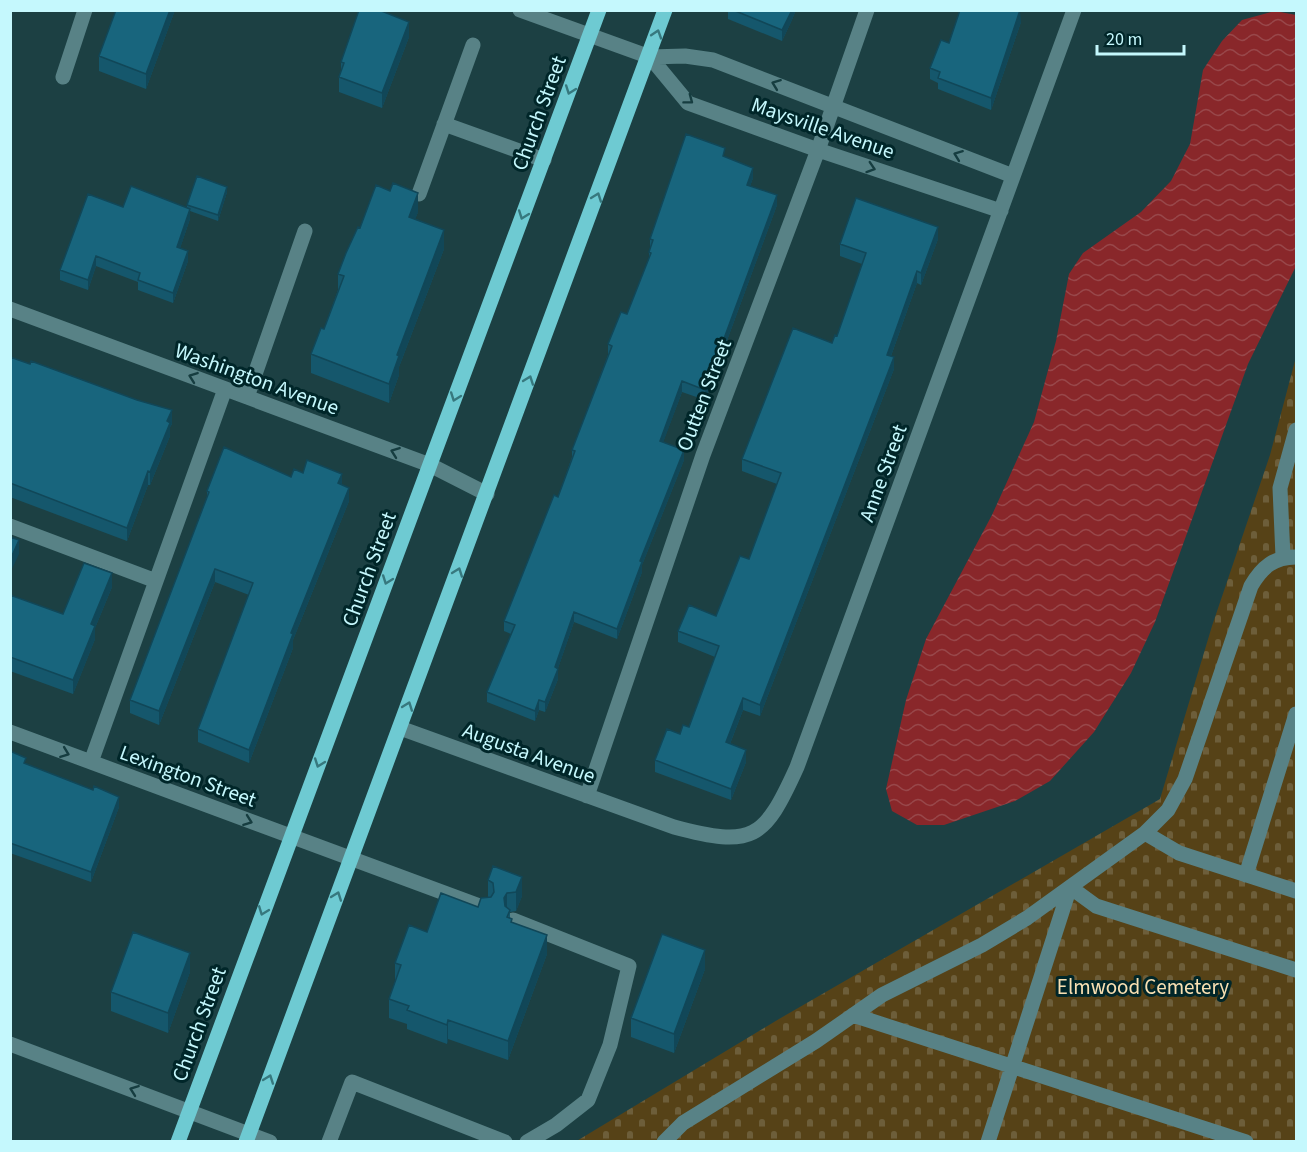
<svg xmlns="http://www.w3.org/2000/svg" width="1307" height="1152" viewBox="0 0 1307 1152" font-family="'Source Sans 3',sans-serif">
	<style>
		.cemetery { fill: url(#cemetery-stones) }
		.water { fill: url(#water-waves) }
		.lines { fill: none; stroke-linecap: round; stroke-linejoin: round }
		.minor { stroke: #588286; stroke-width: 15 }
		.major { stroke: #6ecad2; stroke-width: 15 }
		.wall { fill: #15576c }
		.shaded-wall { fill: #114758 }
		.building { fill: #18657d; stroke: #114758; stroke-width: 1.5 }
		.oneway { stroke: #37787e }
		.oneway2 { stroke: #163d40 }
		.labels { text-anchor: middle; stroke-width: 6; stroke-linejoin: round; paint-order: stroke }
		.street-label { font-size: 21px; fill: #c5f8fd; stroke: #002629 }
		.park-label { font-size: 21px; fill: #f9e0b2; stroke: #002629 }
	</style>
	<defs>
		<pattern id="cemetery-stones" width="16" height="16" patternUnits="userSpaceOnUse" patternTransform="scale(1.5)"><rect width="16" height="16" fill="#564217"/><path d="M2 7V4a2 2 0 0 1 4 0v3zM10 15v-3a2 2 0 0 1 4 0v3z" fill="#6d5e3a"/></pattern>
		<pattern id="water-waves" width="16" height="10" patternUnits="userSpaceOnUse" patternTransform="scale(1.5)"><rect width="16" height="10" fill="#89272a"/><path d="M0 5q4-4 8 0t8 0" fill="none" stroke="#98474a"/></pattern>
	</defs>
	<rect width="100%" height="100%" fill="#1c4043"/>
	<path class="cemetery" d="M1296 357V1141L575 1142 779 1019 1160 799 1212 626 1270 455Z"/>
	<path class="water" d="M1275 11 1296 15V266L1248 364 1155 622 1131 673 1094 732 1050 781 1015 801 944 825H917L892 811 886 789 906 700 926 639 992 515 1034 422 1056 341 1069 274 1083 253 1141 212 1171 181 1190 144 1203 70 1222 41 1242 20Z"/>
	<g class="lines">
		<path class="minor" d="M520 10 650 57 685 56 713 60 1013 176
			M650 57 688 103 818 150 1001 211
			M63 77 85 10
			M444 124 544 160
			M419 194 473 45
			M10 309 430 465 487 494
			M247 397 305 231
			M10 526 156 581
			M1283 557 1280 488 1296 430
			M400 728 674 827C753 848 764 840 797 767L1074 10
			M10 732 485 908
			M91 762 225 389
			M587 796 703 455 818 150 867 10
			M1145 833 1179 853 1296 891
			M1246 875 1296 714
			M513 920 629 966 610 1045 588 1100 556 1125 527 1142
			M853 1015 1246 1142
			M10 1044 270 1142
			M329 1142 352 1082 505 1142
			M664 1142 683 1123 816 1041 882 995 982 945 1027 918 1145 833 1168 810 1185 779 1251 586C1262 567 1274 557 1296 557
			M988 1142 1070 887 1096 906 1296 970"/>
		<path class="major" d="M178 1142 599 10
			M246 1142 665 10"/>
	</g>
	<path class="wall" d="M116 10H175L146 89 99 71V56Z
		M728 10H796L791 22 782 41 728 19Z
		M1021 22 991 110 938 89V83L930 79V68L949 43Z
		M409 37 382 108 339 92V77L341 72V62Z
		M725 157 753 178 750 186 777 205 705 400 682 392 663 442 684 460 642 565V572L617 639 574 622 558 668V679L545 712 539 710 535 721 487 702V692L511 634 504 631V621L558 497 572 457V450L608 355V344L627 314 649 258V252L650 248V239Z
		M227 192 218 221 190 211V219L180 248 188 261 173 303 138 290V282L96 266 88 290 60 280V270L123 207 187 208V205Z
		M418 212 415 219 444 249 399 367V375L389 403 311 373V354L324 329 338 290V274Z
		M938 239 921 285 917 283 891 356 894 369 760 716 743 710 730 744 746 762 731 800 655 772V760L680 734 689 727 715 657 678 642V631L716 616 749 559 777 484 742 471V459L837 336 862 264 840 256V244Z
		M10 357 172 424 170 427V436L150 485H148L127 541 10 497Z
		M303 473 342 485 349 501 293 640V648L249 763 198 742V729L249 595 215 582 159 725 130 713V700L207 498V491L291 477Z
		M112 587 95 628V639L73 694 10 671V595L63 614Z
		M10 751 26 764 119 807 91 882 10 853Z
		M493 866 522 896 516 911 510 912V918L512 922 547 954 508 1060 448 1039 447 1044 407 1029V1024L389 1018V999L395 982V963L427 932 478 907 488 897V880Z
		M705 969 674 1053 631 1037V1018Z
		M190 972 168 1033 111 1011V992Z"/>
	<path class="shaded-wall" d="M170 10H175L146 89V74Z
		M792 10H796L791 22 782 41V30Z
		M1020 10 1021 22 991 110V98Z
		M409 22V37L382 108V93Z
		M753 168V178L747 195V185Z
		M227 187V192L218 221V215Z
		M418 193V212L409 236V217Z
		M777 195V205L705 400V390Z
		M190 209V219L177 257V247Z
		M938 227V239L921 285V273Z
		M444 230V249L399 367V375L389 403V384L397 355Z
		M188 251V261L173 303V293Z
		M96 256V266L88 290V280Z
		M917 271V283L887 367V355Z
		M894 357V369L760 716V705Z
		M682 381V392L660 451V441Z
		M172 410V424L170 427V436L150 485V472L167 421Z
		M684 450V460L642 565V572L617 639V629L640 561Z
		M148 471V485L127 541V528Z
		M342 474V487L338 483Z
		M349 488V501L293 640V648L249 763V750L291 633Z
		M19 540V554L10 573V560Z
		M215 569V582L159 725V711Z
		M112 573V587L95 628V639L73 694V680L91 624Z
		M574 612V622L555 677V667Z
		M558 669V679L545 712V702Z
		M743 698V710L726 754V742Z
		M539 700V710L535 721V711Z
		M746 750V762L731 800V789Z
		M119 797V807L91 882V872Z
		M522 877V896L516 911V892Z
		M507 893V912L504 917V898Z
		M547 935V954L508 1060V1041Z
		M705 950V969L674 1053V1034Z
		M190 953V972L168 1033V1013Z
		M448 1020V1039L447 1044V1025Z"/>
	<path class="building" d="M116 10H170L146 74 99 56Z
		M359 10H379L409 22 382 93 339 77 344 63 341 62Z
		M733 10H792L782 30Z
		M960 10H1020L991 98 938 78 940 72 930 68 941 40 949 43Z
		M686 134 725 148 723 156 753 168 747 185 777 195 705 390 682 381 660 441 684 450 640 561 642 562 617 629 574 612 555 667 558 669 545 702 539 700 535 711 487 692 515 625 504 621 554 495 558 497 575 451 572 450 612 346 608 344 621 312 627 314 651 253 649 252 653 240 650 239Z
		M197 176 227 187 218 215 187 205Z
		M393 183 418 193 409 217 444 230 397 355 399 356 389 384 311 354 321 328 324 329 344 276 338 274 346 253 358 227 360 228 376 185 390 191Z
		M131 186 190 209 177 247 188 251 173 293 138 280 140 273 96 256 88 280 60 270 88 194 123 207Z
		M856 198 938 227 921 273 917 271 887 355 894 357 760 705 743 698 726 742 746 750 731 789 655 760 667 729 680 734 683 725 689 727 719 646 678 631 689 605 716 616 740 556 749 559 781 473 742 459 793 328 832 343 835 335 837 336 866 253 840 244Z
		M10 357 30 364 31 361 137 400 172 410 167 421 170 423 150 472 148 471 127 528 10 483Z
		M224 447 291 477 294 469 303 473 307 460 342 474 338 483 349 488 291 633 293 634 249 750 198 729 253 583 215 569 159 711 130 700 209 492 207 491Z
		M10 537 19 540 10 560Z
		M84 563 112 573 91 624 95 626 73 680 10 657V595L63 614Z
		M10 751 26 758 24 763 93 790 94 786 119 797 91 872 10 843Z
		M493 866 522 877 516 892 507 893 504 898 505 906 510 910 507 917 512 919 511 922 547 935 508 1041 448 1020 447 1025 407 1010 409 1006 389 999 401 965 395 963 409 925 427 932 441 893 478 907 481 898 491 897 494 892 493 883 488 880Z
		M133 932 190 953 168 1013 111 992Z
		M662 934 705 950 674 1034 631 1018Z"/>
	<defs><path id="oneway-chevron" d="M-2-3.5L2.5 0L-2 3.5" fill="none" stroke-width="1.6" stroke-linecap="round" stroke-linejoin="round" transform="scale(1.5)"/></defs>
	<g class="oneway">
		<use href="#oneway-chevron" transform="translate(657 34) rotate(-72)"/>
		<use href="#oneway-chevron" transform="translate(570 90) rotate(110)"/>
		<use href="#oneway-chevron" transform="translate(597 197) rotate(-70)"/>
		<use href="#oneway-chevron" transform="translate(523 215) rotate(110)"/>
		<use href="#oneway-chevron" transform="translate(529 380) rotate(-70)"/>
		<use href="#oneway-chevron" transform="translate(455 397) rotate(110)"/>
		<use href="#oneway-chevron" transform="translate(458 572) rotate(-70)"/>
		<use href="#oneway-chevron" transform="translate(387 580) rotate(110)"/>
		<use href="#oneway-chevron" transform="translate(408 706) rotate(-70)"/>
		<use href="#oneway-chevron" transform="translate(319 763) rotate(110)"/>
		<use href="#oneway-chevron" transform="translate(337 896) rotate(-70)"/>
		<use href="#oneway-chevron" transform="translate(263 911) rotate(111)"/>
		<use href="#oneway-chevron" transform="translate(269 1079) rotate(-70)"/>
	</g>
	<g class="oneway2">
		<use href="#oneway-chevron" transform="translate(776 84) rotate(-159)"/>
		<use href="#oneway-chevron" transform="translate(689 100) rotate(37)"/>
		<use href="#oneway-chevron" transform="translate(958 155) rotate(-159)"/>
		<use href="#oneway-chevron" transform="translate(871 168) rotate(18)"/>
		<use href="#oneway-chevron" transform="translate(193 377) rotate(-160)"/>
		<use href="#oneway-chevron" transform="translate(395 452) rotate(-160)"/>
		<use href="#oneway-chevron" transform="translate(65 753) rotate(21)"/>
		<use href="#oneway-chevron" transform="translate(248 821) rotate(20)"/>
		<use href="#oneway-chevron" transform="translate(134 1090) rotate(-160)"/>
	</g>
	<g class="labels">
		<g class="street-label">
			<text transform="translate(539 113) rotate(-70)" y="7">Church Street</text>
			<text transform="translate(823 128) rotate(19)" y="7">Maysville Avenue</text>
			<text transform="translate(257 379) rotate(20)" y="7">Washington Avenue</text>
			<text transform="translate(704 395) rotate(-69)" y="7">Outten Street</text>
			<text transform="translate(883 473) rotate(-70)" y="7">Anne Street</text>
			<text transform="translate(369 569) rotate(-70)" y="7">Church Street</text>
			<text transform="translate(529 753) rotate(20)" y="7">Augusta Avenue</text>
			<text transform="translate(188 776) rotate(20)" y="7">Lexington Street</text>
			<text transform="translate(199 1024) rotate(-70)" y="7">Church Street</text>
		</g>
		<g class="park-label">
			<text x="1143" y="994">Elmwood Cemetery</text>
		</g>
	</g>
	<rect width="1307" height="1152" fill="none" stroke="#c5f8fd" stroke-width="24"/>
	<path d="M1097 45v9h87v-9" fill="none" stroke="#c5f8fd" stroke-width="3"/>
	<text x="1106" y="45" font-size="18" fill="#c5f8fd" stroke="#002629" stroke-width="4.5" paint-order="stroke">20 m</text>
</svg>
